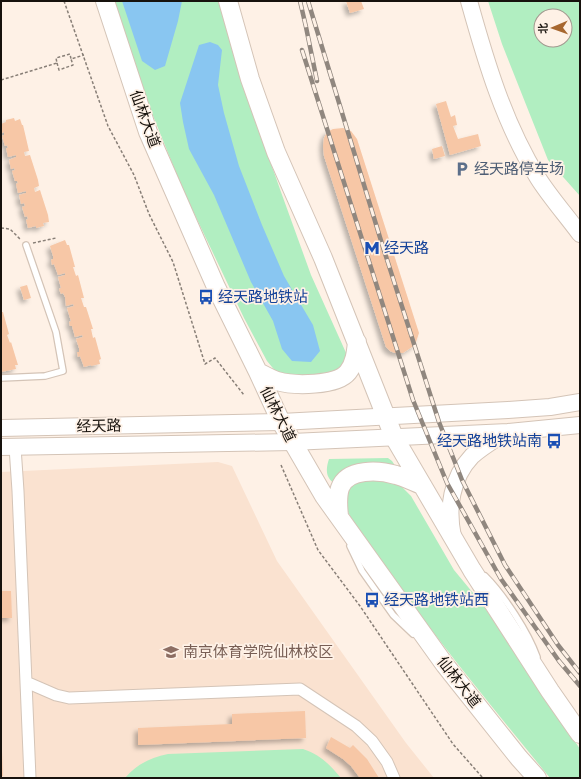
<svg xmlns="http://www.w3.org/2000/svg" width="581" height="779" viewBox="0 0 581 779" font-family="Jost,'Noto Sans SC',sans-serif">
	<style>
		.built { fill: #fae2d0 }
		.green { fill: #b1eec1; fill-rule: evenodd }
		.water { fill: #89c6f1 }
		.building { fill: #f7c7a6; filter: url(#shadow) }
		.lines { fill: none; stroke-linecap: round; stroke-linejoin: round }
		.lane-casing { stroke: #d4c4b7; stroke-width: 8 }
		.street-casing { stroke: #d4c4b7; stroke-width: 13 }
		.secondary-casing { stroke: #d4c4b7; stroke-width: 18 }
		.primary-casing { stroke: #d4c4b7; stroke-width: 20 }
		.path { stroke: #887f77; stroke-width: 1.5; stroke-dasharray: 3 2; stroke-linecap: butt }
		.lane { stroke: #fff; stroke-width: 5.5 }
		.street { stroke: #fff; stroke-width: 11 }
		.secondary { stroke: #fff; stroke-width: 16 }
		.primary { stroke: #fff; stroke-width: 18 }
		.rail-casing { stroke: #90877f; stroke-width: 4.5 }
		.rail { stroke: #fef1e6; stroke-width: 3; stroke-dasharray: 9; stroke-linecap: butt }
		.labels { text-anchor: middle; stroke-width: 3.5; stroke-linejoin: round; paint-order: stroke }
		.street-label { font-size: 15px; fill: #17120d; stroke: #fef1e6 }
		.service-label { font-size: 15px; fill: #4e5e75; stroke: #fef1e6; text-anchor: start }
		.transit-label { font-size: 15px; fill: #164399; stroke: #fef1e6; text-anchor: start }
		.education-label { font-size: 15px; fill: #785e54; stroke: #fef1e6; text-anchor: start }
	</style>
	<defs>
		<filter id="shadow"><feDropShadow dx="-3.5" dy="3.5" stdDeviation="2" flood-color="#0004"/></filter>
	</defs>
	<rect width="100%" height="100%" fill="#fef1e6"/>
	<path class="built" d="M218 462 232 466 277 561 406 743 434 778H1V472Z"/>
	<path class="green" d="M113 1H220L256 121 281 192 311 275 347 355 340 371 311 378 277 373 267 361 244 318 183 190 143 91Z
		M488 1H580V196L548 160 502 44ZM541 16H565V40H541Z
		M388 458 392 461 394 464 393 468 334 483C325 477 326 468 329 459Z
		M359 477 390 479 402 487 411 496 454 570 483 605 580 749V778H550C489 703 425 626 371 546 363 534 346 515 345 502 343 491 352 484 359 477Z
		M303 749C321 755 329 764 341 778H125C137 764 150 758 168 754Z"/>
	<path class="water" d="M122 1H182L178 21 165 66 155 70 142 61Z
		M210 42 218 45 222 50 218 85 224 113 239 166 262 225 284 276 313 325 320 351 311 362 292 361 282 349 273 321 251 282 214 195 189 149 183 122 180 103 199 45Z"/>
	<path class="building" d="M346 1H361L364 9 350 13Z
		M446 101 451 117 455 115 457 125 453 126 458 139 478 134 481 146 450 155 436 104Z
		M14 118 15 121 20 119 22 125H23L29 151 24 152 25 156 30 155 38 180 39 186 34 188 35 192 40 190 48 215 49 222 43 223 44 226 36 228V226L28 228 26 220 28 219 27 216 25 217 22 207 25 206 24 203 21 204 19 195 26 193V191L18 193 16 184 18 183 17 181H15L12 171 15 170 14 168 11 169 9 160 16 157V155L8 157 6 148H8L7 145 5 146 2 136 4 135V132L2 133 1 131V124L6 122V120Z
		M343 128 351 131 357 139 419 333 415 345 403 353H395L390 351 386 347 324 156 323 146 324 138 327 132 333 129Z
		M442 146 445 156 434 159 432 149Z
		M65 240 67 245H69L75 267H73L76 276 78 275 84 298H81L84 307H86L93 329H91L93 338 95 337 101 359 99 360 100 364 91 366V365L84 367 80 356 78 357 77 352H79V348L76 339 83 337 82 335 75 337 72 326H70L69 322 71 321 70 318 67 308 74 306 73 304 66 306 65 297 63 293 61 294 59 289 61 288 58 277 65 275V273L58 275 54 264 52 265 51 260 53 259V256L50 246Z
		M27 285 31 298 24 300 20 287Z
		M1 312H3L9 334 7 335 10 343 11 342 18 365H15L16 369 1 372Z
		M1 591H11L12 618H1Z
		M305 711 306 738 138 745V728L232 724V714Z
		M331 737 350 748 353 745 367 759 379 778H360L351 766 343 759 326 748Z
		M1 751H2L3 776H1Z"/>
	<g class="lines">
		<g class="lane-casing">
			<path id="lane" d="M1 378 45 376 63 371 56 332 26 245
				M350 546 362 571 393 615 413 634
				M485 576C504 595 528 632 537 657"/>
		</g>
		<g class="street-casing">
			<path id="street" d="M15 447 18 491 30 778
				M26 682 56 695 69 698 300 689 356 726 372 741 387 762 394 778"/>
		</g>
		<g class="secondary-casing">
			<path id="secondary" d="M469 1C486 62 504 123 538 178 550 197 566 215 580 234
				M1 428 281 422 508 410 550 407 580 402
				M1 447 292 442 508 432 580 425
				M453 537C447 509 451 478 472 456 482 447 494 440 505 433"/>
		</g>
		<g class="primary-casing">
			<path id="primary" d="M105 1 148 132 216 287 258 372 281 422 324 496 445 665 519 758 537 778
				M228 1 250 79 276 152 323 258 394 437 472 570 550 691 580 734
				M258 372C264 375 271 379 277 381 294 386 337 386 348 372 355 363 356 352 357 342
				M339 516C338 507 337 497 340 488 347 468 379 470 396 475 405 477 413 482 422 485"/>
		</g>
		<path class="path" d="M64 1 108 126 134 175 149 214 173 262 205 364 215 358 244 395
			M57 63 59 70 73 65 71 59
			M1 80 57 63 56 58 70 54 71 59 84 55
			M1 228 10 229 21 240
			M33 243 56 238
			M281 465 318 550 360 606 453 744 483 778"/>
		<use href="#lane" class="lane"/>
		<use href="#street" class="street"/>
		<use href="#secondary" class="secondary"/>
		<use href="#primary" class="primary"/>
		<g class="rail-casing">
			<path id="rail" d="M300 1 306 27 317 81
				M308 1 382 244 439 422 462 480 505 565 558 645 580 673
				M302 50 413 400 447 483 501 579 559 661 580 686"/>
		</g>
		<use href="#rail" class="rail"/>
	</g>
	<defs>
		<g id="parking-bare" transform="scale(1.2)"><path d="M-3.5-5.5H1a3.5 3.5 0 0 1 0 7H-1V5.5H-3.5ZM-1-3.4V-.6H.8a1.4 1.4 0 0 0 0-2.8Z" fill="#5c6f8a" stroke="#fef1e6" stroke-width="2.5" paint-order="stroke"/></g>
		<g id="metro-bare" transform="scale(1.2)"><path d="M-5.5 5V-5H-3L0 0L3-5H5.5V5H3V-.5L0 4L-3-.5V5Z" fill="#1a4fb4" stroke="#fef1e6" stroke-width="2.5" paint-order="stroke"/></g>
		<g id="bus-bare" transform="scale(1.2)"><path d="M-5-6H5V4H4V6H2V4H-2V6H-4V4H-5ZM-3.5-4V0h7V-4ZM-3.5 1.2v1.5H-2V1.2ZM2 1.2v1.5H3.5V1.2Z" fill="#1a4fb4" stroke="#fef1e6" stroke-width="2.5" paint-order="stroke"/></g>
		<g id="university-bare" transform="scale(1.2)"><path d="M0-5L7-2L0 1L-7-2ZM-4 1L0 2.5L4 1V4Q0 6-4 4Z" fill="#8d6e63" stroke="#fef1e6" stroke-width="2.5" paint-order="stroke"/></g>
	</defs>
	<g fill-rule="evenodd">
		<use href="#parking-bare" x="462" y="169"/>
		<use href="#metro-bare" x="372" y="248"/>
		<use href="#bus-bare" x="206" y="297"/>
		<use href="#bus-bare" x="554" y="441"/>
		<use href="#bus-bare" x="372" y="600"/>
		<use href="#university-bare" x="171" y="652"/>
	</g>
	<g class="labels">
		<g class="street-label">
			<text transform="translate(145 119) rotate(70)" y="5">仙林大道</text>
			<text transform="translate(278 414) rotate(63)" y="5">仙林大道</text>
			<text transform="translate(99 426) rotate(-1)" y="5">经天路</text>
			<text transform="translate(459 682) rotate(52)" y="5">仙林大道</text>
		</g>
		<g class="service-label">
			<text x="474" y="174">经天路停车场</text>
		</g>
		<g class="transit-label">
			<text x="384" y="253">经天路</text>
			<text x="218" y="302">经天路地铁站</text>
			<text x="542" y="446" text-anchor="end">经天路地铁站南</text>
			<text x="384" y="605">经天路地铁站西</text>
		</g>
		<g class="education-label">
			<text x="183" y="657">南京体育学院仙林校区</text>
		</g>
	</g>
	<rect width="581" height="779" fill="none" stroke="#17120d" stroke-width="4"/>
	<g transform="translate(553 28) rotate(268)"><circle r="19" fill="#fef1e6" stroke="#a2988f"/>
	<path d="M0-3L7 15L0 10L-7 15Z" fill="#a7672f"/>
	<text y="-6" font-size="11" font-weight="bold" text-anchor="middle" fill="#17120d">北</text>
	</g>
</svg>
